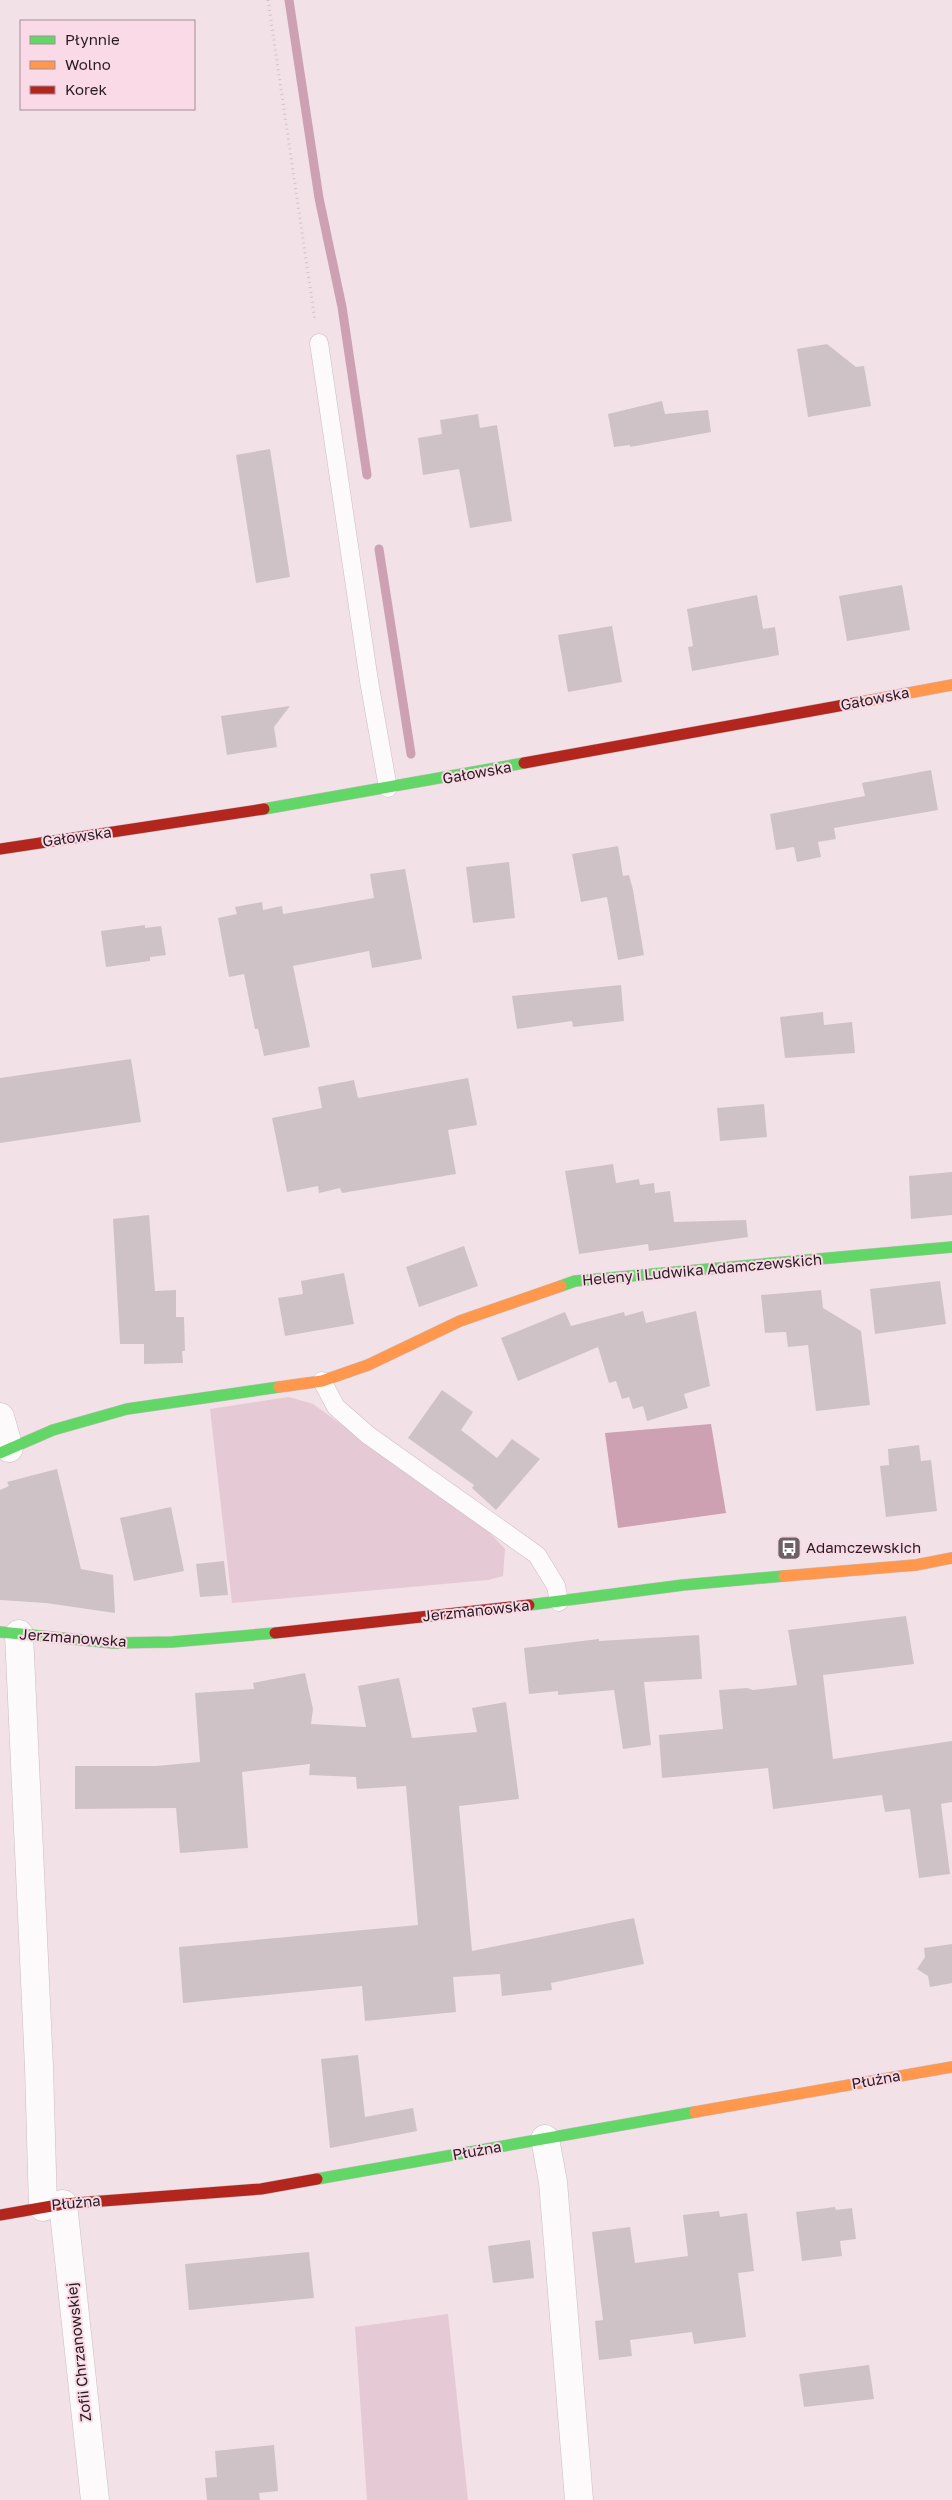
<svg xmlns="http://www.w3.org/2000/svg" width="952" height="2500" viewBox="0 0 952 2500" font-family="'Golos Text',sans-serif">
	<style>
		.green { fill: #e5c9d4 }
		.water { fill: #cda0b2 }
		.lines { fill: none; stroke-linecap: round; stroke-linejoin: round }
		.stream { stroke: #cda0b2; stroke-width: 9 }
		.building { fill: #cfc2c7 }
		.lane-casing { stroke: #cbbec2; stroke-width: 19 }
		.street-casing { stroke: #cbbec2; stroke-width: 29 }
		.fast-casing { stroke: #cbbec2; stroke-width: 12 }
		.slow-casing { stroke: #cbbec2; stroke-width: 12 }
		.jam-casing { stroke: #cbbec2; stroke-width: 12 }
		.path { stroke: #cdc6c9; stroke-width: 3; stroke-dasharray: 1 4; stroke-linecap: butt }
		.lane { stroke: #fdfafb; stroke-width: 18 }
		.street { stroke: #fdfafb; stroke-width: 28 }
		.fast { stroke: #63d668; stroke-width: 11 }
		.slow { stroke: #ff974d; stroke-width: 11 }
		.jam { stroke: #b3261e; stroke-width: 11 }
		.labels { text-anchor: middle; stroke-width: 4; stroke-linejoin: round; paint-order: stroke }
		.street-label { font-size: 15px; fill: #271c20; stroke: #f9dae6 }
		.poi-label { font-size: 15px; fill: #271c20; stroke: #f9dae6; text-anchor: start }
	</style>
	<rect width="100%" height="100%" fill="#f2e1e7"/>
	<path class="green" d="M289 1397 313 1404 488 1531 505 1549 503 1576 488 1580 232 1603 210 1409Z
		M448 2314 468 2500H367L355 2327Z"/>
	<path class="water" d="M711 1424 726 1513 618 1528 605 1433Z"/>
	<g class="lines">
		<path class="stream" d="M289 0 319 198 342 307 367 475
			M379 549 411 754"/>
	</g>
	<path class="building" d="M827 344 856 367 864 366 871 406 808 417 797 349Z
		M662 401 665 414 708 410 711 432 630 447V445L614 447 608 414Z
		M478 414 480 428 497 425 512 521 470 528 459 469 423 475 418 438 442 434 440 420Z
		M270 449 290 577 256 583 236 455Z
		M902 585 910 630 847 641 839 596Z
		M757 595 763 629 775 627 779 655 692 671 688 647 693 646 687 609Z
		M612 626 622 682 568 692 558 635Z
		M290 706 274 727 277 747 227 755 221 716Z
		M931 770 938 810 834 828 836 839 818 842 821 857 797 862 794 847 776 850 770 814 865 796 862 783Z
		M618 846 623 876 629 875 633 890 644 955 618 960 607 897 581 902 572 854Z
		M509 862 515 918 473 923 466 867Z
		M405 869 422 959 372 968 369 951 293 966 310 1047 264 1056 258 1029H255L244 974 229 977 218 918 237 914 235 907 262 902 263 910 282 906 283 914 374 898 370 874Z
		M145 925V928L161 926 166 955 150 957V961L106 967 101 931Z
		M621 985 624 1021 573 1027 572 1021 517 1029 512 996Z
		M823 1012 824 1025 852 1022 855 1053 785 1058 780 1017Z
		M131 1059 141 1122 0 1143V1078Z
		M468 1078 477 1125 448 1130 456 1174 342 1193 340 1188 319 1193 318 1186 287 1192 272 1118 322 1108 318 1087 354 1080 358 1098Z
		M764 1104 767 1137 720 1141 717 1108Z
		M613 1164 616 1183 639 1179 640 1185 654 1183 655 1193 670 1191 674 1222 746 1220 748 1237 649 1251 648 1244 579 1254 565 1171Z
		M952 1172V1215L911 1219 909 1176Z
		M149 1215 155 1291 176 1290V1317H184L185 1351H182L183 1363 144 1364V1344H120L113 1219Z
		M464 1246 478 1286 419 1307 406 1267Z
		M344 1273 354 1324 285 1336 278 1298 303 1294 301 1281Z
		M940 1281 946 1324 875 1334 870 1289Z
		M821 1290 823 1308 861 1331 870 1405 816 1411 808 1345 788 1347 786 1332 765 1333 761 1295Z
		M643 1311 646 1323 696 1311 710 1386 684 1394 688 1408 647 1421 643 1406 633 1409 629 1397 622 1399 616 1381 609 1383 598 1347 518 1381 501 1338 565 1312 571 1326 624 1312 625 1316Z
		M442 1390 473 1412 461 1430 497 1458 512 1439 540 1459 496 1510 472 1488 474 1485 408 1438Z
		M919 1445 921 1461 931 1460 937 1511 886 1517 880 1466 889 1465 888 1449Z
		M57 1469 81 1569 113 1575 115 1613 46 1603 0 1600V1490L9 1486 7 1482Z
		M171 1507 184 1571 134 1581 120 1518Z
		M224 1561 228 1595 200 1597 196 1564Z
		M906 1616 914 1664 823 1675 833 1759 952 1741V1802L941 1804 950 1874 919 1878 910 1809 885 1812 882 1795 773 1809 768 1768 662 1778 659 1735 723 1729 719 1690 747 1688 753 1690 797 1685 788 1630Z
		M699 1635 702 1679 644 1682 651 1745 623 1749 614 1690 558 1695V1691L529 1694 524 1648 599 1639V1641Z
		M305 1673 313 1709 311 1724 366 1727 358 1686 399 1678 412 1738 477 1732 472 1708 506 1702 519 1799 459 1806 472 1951 634 1918 644 1964 551 1983 552 1990 502 1996 500 1974 453 1977 456 2012 365 2021 362 1986 183 2003 179 1947 418 1925 406 1786 357 1789 356 1777 309 1775 310 1764 242 1772 248 1848 180 1853 176 1808 75 1809V1766H156L200 1762 195 1693 254 1689 253 1683Z
		M952 1944V1983L930 1987 928 1976 917 1969 925 1957 924 1948Z
		M358 2055 365 2117 413 2108 417 2131 330 2148 321 2059Z
		M835 2207 836 2210 852 2208 856 2239 840 2241 842 2256 802 2261 796 2212Z
		M719 2211 720 2217 747 2213 754 2271 738 2273 746 2337 694 2344 692 2332 630 2340 632 2356 599 2360 595 2321 603 2320 592 2232 630 2227 635 2263 688 2256 683 2215Z
		M530 2240 534 2278 493 2283 488 2246Z
		M309 2252 314 2298 189 2310 185 2264Z
		M869 2365 874 2399 804 2407 799 2374Z
		M274 2445 278 2491 259 2493 260 2500H207L205 2478 217 2477 215 2451Z"/>
	<g class="lines">
		<g class="lane-casing">
			<path id="lane" d="M319 343 369 681 388 788
				M322 1381 336 1407 368 1435 537 1555 556 1586 559 1602"/>
		</g>
		<g class="street-casing">
			<path id="street" d="M0 1417 9 1448
				M19 1634 39 2067 43 2207
				M545 2139 553 2182 579 2500
				M63 2204 95 2500"/>
		</g>
		<g class="fast-casing">
			<path id="fast" d="M264 809 524 763
				M561 1286 575 1281 952 1247
				M0 1453 53 1430 127 1409 279 1387
				M529 1605 683 1585 784 1576
				M0 1632 113 1643 172 1642 275 1633
				M317 2179 695 2112"/>
		</g>
		<g class="slow-casing">
			<path id="slow" d="M855 703 952 685
				M279 1387 322 1381 368 1365 460 1321 561 1286
				M784 1576 916 1565 952 1558
				M695 2112 952 2067"/>
		</g>
		<g class="jam-casing">
			<path id="jam" d="M524 763 855 703
				M0 849 264 809
				M275 1633 529 1605
				M0 2215 63 2204 261 2189 317 2179"/>
		</g>
		<path class="path" d="M268 0 315 321"/>
		<use href="#lane" class="lane"/>
		<use href="#street" class="street"/>
		<use href="#fast" class="fast"/>
		<use href="#slow" class="slow"/>
		<use href="#jam" class="jam"/>
	</g>
	<defs>
		<g id="bus-square" transform="scale(1.25)"><rect x="-9" y="-9" width="18" height="18" rx="4" fill="#6e6166" stroke="#f9dae6"/><path d="M-5-6H5V4H4V6H2V4H-2V6H-4V4H-5ZM-3.5-4V0h7V-4ZM-3.5 1.2v1.5H-2V1.2ZM2 1.2v1.5H3.5V1.2Z" fill="#fff"/></g>
	</defs>
	<g fill-rule="evenodd">
		<use href="#bus-square" x="789" y="1548"/>
	</g>
	<g class="labels">
		<g class="street-label">
			<text transform="translate(875 699) rotate(-11)" y="5">Gałowska</text>
			<text transform="translate(477 773) rotate(-10)" y="5">Gałowska</text>
			<text transform="translate(77 837) rotate(-8)" y="5">Gałowska</text>
			<text transform="translate(702 1270) rotate(-5)" y="5">Heleny i Ludwika Adamczewskich</text>
			<text transform="translate(476 1611) rotate(-6)" y="5">Jerzmanowska</text>
			<text transform="translate(73 1638) rotate(4)" y="5">Jerzmanowska</text>
			<text transform="translate(876 2080) rotate(-10)" y="5">Płużna</text>
			<text transform="translate(477 2151) rotate(-10)" y="5">Płużna</text>
			<text transform="translate(76 2203) rotate(-5)" y="5">Płużna</text>
			<text transform="translate(79 2352) rotate(-96)" y="5">Zofii Chrzanowskiej</text>
		</g>
		<g class="poi-label">
			<text x="806" y="1553">Adamczewskich</text>
		</g>
	</g>
	<rect x="20" y="20" width="175" height="90" fill="#f9dae6" stroke="#a58e97"/>
	<rect x="30" y="36" width="25" height="8" fill="#63d668" stroke="#a58e97"/>
	<text x="65" y="45" font-size="15" fill="#271c20">Płynnie</text>
	<rect x="30" y="61" width="25" height="8" fill="#ff974d" stroke="#a58e97"/>
	<text x="65" y="70" font-size="15" fill="#271c20">Wolno</text>
	<rect x="30" y="86" width="25" height="8" fill="#b3261e" stroke="#a58e97"/>
	<text x="65" y="95" font-size="15" fill="#271c20">Korek</text>
</svg>
